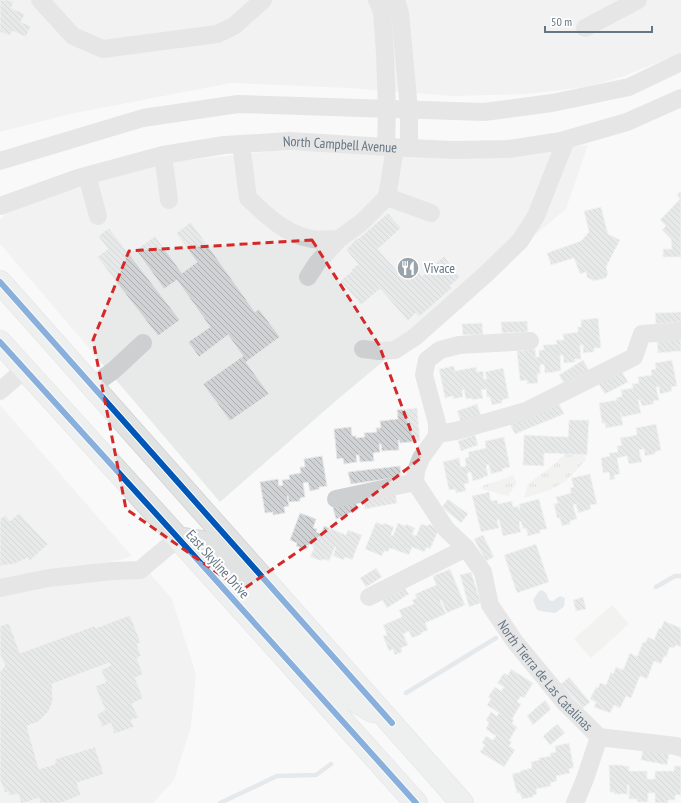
<svg xmlns="http://www.w3.org/2000/svg" width="681" height="803" viewBox="0 0 681 803" font-family="'PT Sans Narrow',sans-serif">
	<style>
		.built { fill: #e8e9e9 }
		.grass { fill: url(#grass-tufts) }
		.garden { fill: #e8ebe6 }
		.water { fill: #ced6d9 }
		.lines { fill: none; stroke-linecap: round; stroke-linejoin: round }
		.stream { stroke: #ced6d9; stroke-width: 4.5 }
		.building { fill: url(#building-back-hatch); stroke: #e8e8e8 }
		.major-casing { stroke: #d5d6d7; stroke-width: 24 }
		.minor { stroke: #cecfd0; stroke-width: 18 }
		.major { stroke: #e1e2e2; stroke-width: 22 }
		.cycleway-casing { stroke: #fff; stroke-width: 8 }
		.cycleway { stroke: #0057b8; stroke-width: 6 }
		.marked { fill: none; stroke: #d62828; stroke-width: 3; stroke-dasharray: 8 5; stroke-linejoin: round }
		.labels { text-anchor: middle; stroke-width: 4; stroke-linejoin: round; paint-order: stroke }
		.street-label { font-size: 14px; fill: #657683; stroke: #fff }
		.poi-label { font-size: 14px; fill: #657683; stroke: #fff; text-anchor: start }
	</style>
	<defs>
		<pattern id="grass-tufts" width="24" height="20" patternUnits="userSpaceOnUse"><rect width="24" height="20" fill="#e8ebe6"/><path d="M3 7l-1-3M5 7V3M7 7l1-3M15 17l-1-3M17 17v-4M19 17l1-3" fill="none" stroke="#c0c3c0"/></pattern>
		<pattern id="building-back-hatch" width="6" height="6" patternUnits="userSpaceOnUse"><rect width="6" height="6" fill="#d0d2d3"/><path d="M-1 5l2 2M0 0l6 6M5-1l2 2" fill="none" stroke="#acafb1"/></pattern>
	</defs>
	<rect width="100%" height="100%" fill="#f9f9f9"/>
	<path class="built" d="M0 0H681V52L676 55 624 76 587 87 528 94 454 96 349 88 231 83 70 114 0 132Z
		M588 145 566 209 338 399 220 502 1 245 0 243V220L8 210 128 172 180 161 273 151 347 150 496 156Z
		M0 405 132 556 120 560 0 579Z
		M146 569 172 599 196 674 191 727 174 780 153 803H0V591Z"/>
	<path class="grass" d="M565 454 584 455 586 460 566 481 550 490 524 498 528 484 553 465Z
		M513 475 517 483 508 496 481 489 484 485 495 482Z"/>
	<path class="garden" d="M612 605 629 624 591 658 574 639Z"/>
	<path class="water" d="M542 590C543 591 545 592 546 593 549 597 547 601 553 601L557 598 560 596 565 598 564 607C561 608 558 612 555 613 553 613 540 611 537 610L533 600 539 591Z"/>
	<g class="lines">
		<path class="stream" d="M656 587 675 576H681
			M406 693 496 638
			M220 803 277 776 316 775 331 764"/>
	</g>
	<path class="building" d="M0 0H9L14 2 11 8 25 14 21 22 31 26 26 37 12 31 10 36 0 32Z
		M681 191V257H663V249H672L671 239 662 230 666 226 660 220 680 199 677 195Z
		M601 207 608 234 620 240 606 267 608 274 606 278 594 281 587 277 586 272 580 274 574 258 551 265 547 253 581 241 589 232 584 211Z
		M388 213 401 228 378 249 399 273 398 274 399 276 406 269 411 274 416 269 422 276 444 256 450 264 460 277 450 286 452 288 419 317 416 313 408 321 380 289 361 305 340 281 352 271 351 270 358 264 346 250 357 238 358 239Z
		M191 222 255 312 259 309 280 337 246 362 269 394 230 421 203 384 243 356 228 335 199 357 188 342 210 327 177 280 164 289 136 250 155 236 182 273 197 262 176 233Z
		M109 228 180 320 158 336 97 257 108 249 98 236Z
		M681 312V322L656 324 655 313Z
		M598 318 601 348H594V352L583 353V345H580L581 359H575V362L564 363 563 355H560L561 371H556V372L545 373 544 364 540 365V374H537L538 383 527 384V380L520 381 517 351 535 349 536 357H539V350H544L543 345 557 344 556 340H564L563 334 578 332 577 327H581V320Z
		M527 321 528 332 502 333 501 322Z
		M482 323 483 335H463L462 324Z
		M681 339V351L658 353 657 341Z
		M583 360 589 370 565 385 559 375Z
		M672 360 677 386 671 387 672 391 660 394 659 387H656L659 400 653 401 654 404 642 406 640 400H638L641 413 622 417 620 411 623 425 606 428 605 423H602L599 403 617 400 616 398 622 396 621 390 633 388 632 384 639 383 638 377 652 375 651 370 656 369 655 363Z
		M454 366 455 371 476 367 477 372 483 371 484 379H487L485 372 503 368 509 398 502 400V403L492 405 490 397H487L486 389 481 390 483 398 472 400 471 398 466 399 464 390H462L463 397 453 399V396L445 398 439 369Z
		M621 370 628 382 605 394 598 383Z
		M477 404 481 416 461 422 457 411Z
		M559 404 564 414 515 434 510 424Z
		M417 408 420 441 400 443 399 440H398L399 450 382 451 381 444H379L380 452 373 453 374 461 360 462 359 455H356L357 462 344 464 343 458 337 459 334 429 351 427 352 436H356V438L365 437 364 433 377 432 376 428H381L380 421 398 419 397 410Z
		M569 420H589L587 455 544 453V466L523 465 524 435 568 437Z
		M656 424 661 450 655 452V454L645 456 644 449 639 450 642 462 629 464 627 456 617 458 620 474 614 475 615 479 610 480 609 472 603 473 601 458 610 456 609 453 618 452 617 446 622 445 620 438 637 435 636 428Z
		M475 435 478 445 461 451 458 441Z
		M504 437 510 467 502 469 503 471 491 474 489 465H486L488 476 483 477V478L473 481 471 472 467 473 469 483 464 484 466 491 456 493 455 489 449 490 443 462 459 458 461 467 466 466 465 458 469 457 468 452 486 448 485 441Z
		M322 456 327 486 319 487V489L310 491 308 482 303 483 305 497 300 498V501L289 502 288 496H287L289 506 284 507 285 513 273 515V512L265 513 260 482 278 479 279 486 283 485 282 480 290 479 289 475 301 473 300 467H305L304 459Z
		M400 466 401 477 351 484 348 472Z
		M590 474 597 504 590 505 591 509 578 513 576 504 573 505 577 519 570 521V524L562 526 560 518H557L554 504 558 503 556 497 571 493 570 488 574 487 571 478Z
		M395 492 397 503 365 509 363 499Z
		M489 492 491 501 497 500 498 504 512 501 513 507 518 506 520 510 519 504 539 499 547 529 540 530V533L528 536 526 528 523 529 521 521 519 523 521 532 503 536 499 520H497L499 528 481 532 472 496Z
		M448 499 468 514 461 523 442 507Z
		M355 501 358 510 336 519 333 508Z
		M19 513 48 544 30 561 28 558 14 564 0 566V519L5 515 10 521Z
		M300 513 316 519 313 528 317 529 316 532 321 534 324 526 346 535 348 530 362 535 352 560 345 557 344 560 333 556 336 547H335L329 561 323 559 322 561 310 557 314 548 312 547 313 545 310 544 307 550 296 546 297 543 290 540Z
		M376 522 383 525 384 523 394 527 391 535 393 536 398 523 405 526 406 524 415 528 412 534 416 536 421 524 428 526 429 524 439 529 430 549 427 547 424 552 412 547 409 555 390 548 388 552 384 551 382 556 365 549Z
		M483 535 494 557 486 561 474 539Z
		M536 544 549 582 517 593 504 555Z
		M376 568 382 577 366 587 360 578Z
		M450 569 465 605 447 613 441 600 440 601 446 614 425 623 428 630 421 633 422 634 412 638 409 631 403 634 408 645 401 648 402 652 395 655 393 649 389 651 383 636 387 635 383 625 402 617 399 610 414 604 412 600 417 598 415 594 436 585 433 576Z
		M471 572 481 603 469 607 460 575Z
		M403 586 409 594 387 608 381 598Z
		M583 597 586 609 576 611 573 600Z
		M130 615 141 643 137 644 141 656 137 658 143 674 135 678 143 698 132 704 139 718 131 720 134 727 114 734 111 723 102 727 97 714 105 710 95 686 106 682 101 670 111 665 109 663 52 684 53 700 49 711 38 722 27 726 39 769 55 764V759L95 747 104 774 77 783 81 795 61 803H40L39 798 24 803H21L18 794 9 796 8 792 5 793 0 780V671L5 666 0 654V626L9 623 20 653 94 626 96 628Z
		M664 621 681 628V647L676 645 674 648 670 647 666 657 664 656 661 664 654 661 647 679 640 676 631 698 626 696 620 708 614 705 610 713 594 707 596 702 590 699 596 687 598 688 600 683 606 685 611 672 613 674 616 667 623 670 630 653 637 657 643 642 645 643 648 637 654 640 659 628 661 629Z
		M511 669 533 683 524 698 521 696 517 702 521 704 512 719 514 720 512 724 517 727 509 741 512 742 509 746 515 750 504 767 480 752 485 745 482 743 486 736 493 740 496 736 486 729 489 723 486 720 491 712 497 716 499 713 487 705 491 699 488 697 495 687 501 691 504 687 497 683 504 673 508 675Z
		M569 677 590 702 583 708 561 684Z
		M545 700 551 709 533 725 527 716Z
		M557 724 565 733 550 745 543 736Z
		M569 743 574 768 569 769 570 773 556 776 557 781 550 783 551 786 536 789 537 794 533 795V797L522 799 520 793H517L512 774 521 772 520 771 532 768 531 762 539 760V758L551 756 550 753 556 752 555 746Z
		M643 749 669 754 667 765 641 760Z
		M609 765H622L623 766H629V771H647V779H655V771H674V766H681V795H675V800H668V803H655V793H648V802H638L637 799H629V785H627L628 794H614V792H610Z"/>
	<g class="lines">
		<g class="major-casing">
			<path id="major" d="M0 282 462 803
				M0 342 178 538 416 803
				M178 538 202 542 222 557 345 695 372 711"/>
		</g>
		<g class="minor">
			<path d="M40 0 73 36 103 49 217 34 234 26 263 0"/>
			<path d="M377 0 382 11 385 53 387 109 386 147"/>
			<path d="M396 0 400 13 409 109V148"/>
			<path d="M585 28 638 0"/>
			<path d="M241 144 248 198C265 214 284 233 308 238 317 241 329 239 339 239"/>
			<path d="M163 155 169 200"/>
			<path d="M0 161 143 118 238 104 484 112 552 103 629 87 681 62"/>
			<path d="M87 176 98 216"/>
			<path d="M387 197 431 213"/>
			<path id="s1" d="M0 206 78 178 163 155 224 145 290 141 386 147 454 150 508 149 561 141 627 122 681 98"/>
			<path d="M308 277 317 263 339 239 362 222 387 197 395 148"/>
			<path id="s2" d="M530 341 459 345 440 350 427 360 424 375 437 423V436L421 458 416 471 415 482 446 529 466 548 483 572 490 605 515 642 544 677 565 703 599 737 585 779 575 803"/>
			<path d="M363 349 379 351 395 350 415 337 486 274 520 241 536 216 566 140"/>
			<path d="M92 386 114 370 143 343"/>
			<path d="M0 391 25 369"/>
			<path d="M437 434 456 431 526 411 634 357 642 334 681 331"/>
			<path d="M336 499 415 482"/>
			<path d="M0 588 49 578 112 571 140 570 178 538"/>
			<path d="M369 597 466 548"/>
			<path d="M599 737 676 746 681 748"/>
		</g>
		<use href="#major" class="major"/>
		<g class="cycleway-casing">
			<path id="cycleway" d="M0 282 392 723
				M0 342 178 538 416 803"/>
		</g>
		<use href="#cycleway" class="cycleway"/>
	</g>
	<path d="M0 0H681V803H0ZM312 240 379 345 421 458 309 544 242 590 126 509 93 340 129 251Z" fill="#f9f9f9" fill-opacity=".55" fill-rule="evenodd"/>
	<path class="marked" d="M312 240 379 345 421 458 309 544 242 590 126 509 93 340 129 251Z"/>
	<defs>
		<g id="restaurant-disc" transform="scale(1.15)"><circle r="9.5" fill="#99a4ac" stroke="#fff"/><path d="M-5-6h1v4h1v-4h1v4h1v-4h1v5L-1.5 .5V6h-2V.5L-5-1ZM5-6V6H3V1.5H1.5Q1.5-4 5-6Z" fill="#fff"/></g>
	</defs>
	<g fill-rule="evenodd">
		<use href="#restaurant-disc" x="408" y="268"/>
	</g>
	<g class="labels">
		<g class="street-label">
			<text dy="5" stroke="none"><textPath href="#s1" startOffset="349">North Campbell Avenue</textPath></text>
			<text transform="translate(218 564) rotate(48)" y="5">East Skyline Drive</text>
			<text dy="5" stroke="none"><textPath href="#s2" startOffset="474">North Tierra de Las Catalinas</textPath></text>
		</g>
		<g class="poi-label">
			<text x="424" y="273">Vivace</text>
		</g>
	</g>
	<path d="M545 26v6h107v-6" fill="none" stroke="#657683" stroke-width="2"/>
	<text x="551" y="26" font-size="12" fill="#657683" stroke="#ffffff" stroke-width="3" paint-order="stroke">50 m</text>
</svg>
